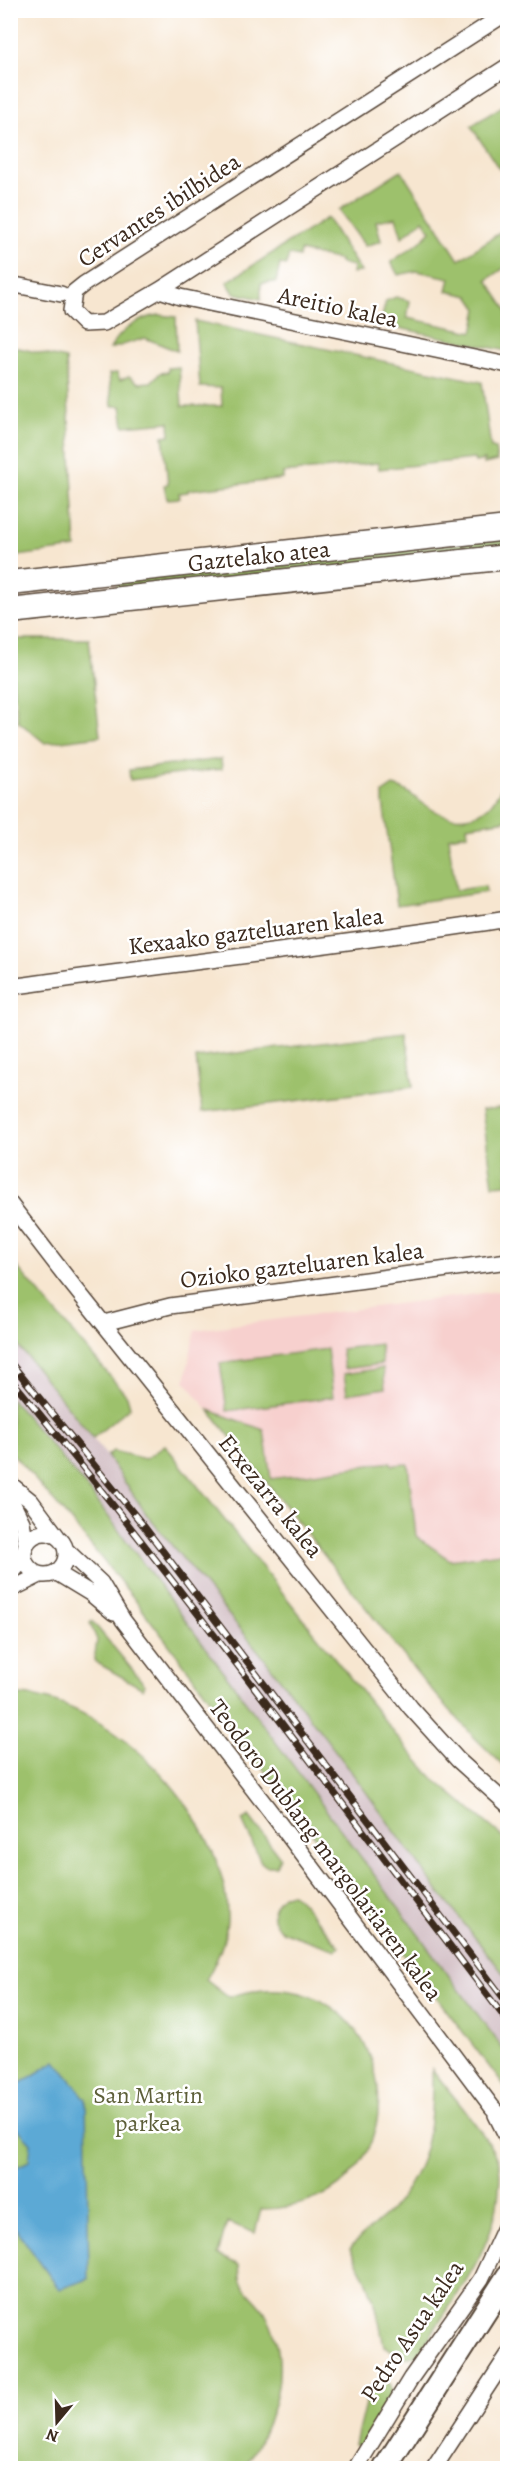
<svg xmlns="http://www.w3.org/2000/svg" width="518" height="2479" viewBox="0 0 518 2479" font-family="Alegreya,serif">
	<style>
		.built { fill: #f7d0ce }
		.industrial { fill: #d2bec4 }
		.green { fill: #9dc16c; stroke: #6c7645; stroke-width: 1.5 }
		.water { fill: #5ca9d5; stroke: #4c6a7a; stroke-width: 1.5 }
		.lines { fill: none; stroke-linecap: round; stroke-linejoin: round }
		.minor-casing { stroke: #574639; stroke-width: 18 }
		.secondary-casing { stroke: #574639; stroke-width: 26 }
		.primary-casing { stroke: #574639; stroke-width: 27 }
		.minor { stroke: #fff; stroke-width: 15 }
		.secondary { stroke: #fff; stroke-width: 22 }
		.primary { stroke: #fff; stroke-width: 24 }
		.rail-casing { stroke: #3b2a1e; stroke-width: 7 }
		.rail { stroke: #fff; stroke-width: 4.5; stroke-dasharray: 14; stroke-linecap: butt }
		.labels { text-anchor: middle; stroke-width: 5; stroke-linejoin: round; paint-order: stroke }
		.street-label { font-size: 24px; fill: #3b2a1e; stroke: #fff }
		.park-label { font-size: 24px; fill: #5d5f39; stroke: #fff }
	</style>
	<rect width="100%" height="100%" fill="#fff"/>
	<filter id="ink" filterUnits="userSpaceOnUse"><feTurbulence type="fractalNoise" baseFrequency=".0167" numOctaves="2"/><feDisplacementMap in="SourceGraphic" scale="12" xChannelSelector="R" yChannelSelector="G"/><feConvolveMatrix kernelMatrix="1 2 1 2 8 2 1 2 1" color-interpolation-filters="sRGB"/></filter>
	<filter id="wash" filterUnits="userSpaceOnUse"><feTurbulence type="fractalNoise" baseFrequency=".008" numOctaves="4" result="noise"/><feDisplacementMap in="SourceGraphic" scale="24" xChannelSelector="R" yChannelSelector="G"/><feGaussianBlur stdDeviation="1.35" result="paint"/><feColorMatrix in="noise" values="0 0 0 0 0 0 0 0 0 0 0 0 0 0 0 0 0 1.4 0 .05"/><feComposite in="paint" operator="in"/></filter>
	<g filter="url(#wash)">
		<rect width="100%" height="100%" fill="#f7e6d0"/>
		<path class="built" d="M507 1290V1552L450 1560 416 1536 273 1491 185 1381 195 1330Z"/>
		<path class="industrial" d="M10 1337 107 1456 147 1515 260 1653 347 1766 439 1892 507 1978V2054L85 1485 11 1399Z"/>
		<path class="green" d="M507 103V158L501 163 503 166 499 169 471 126Z
			M401 170 459 260 507 228V266L487 280 507 310V351L380 324 386 301 396 297 410 301 407 318 473 332 478 309 469 296 447 291 450 278 417 271 398 275 391 262 420 242 431 231 423 220 402 237 396 217 376 221 381 241 365 246 339 210Z
			M327 218 361 272 352 273 353 266 340 263V260L300 251 299 257 289 255 286 265 280 264 276 282 261 283V299L234 293 227 282Z
			M159 315 176 317 177 351 145 338 110 349C120 330 138 318 159 315Z
			M195 321 482 382 491 448H495L497 461 484 464V460L475 462 474 459 379 469 378 463 283 473V479L188 490V492L179 493 180 498 167 499 164 485 168 484 163 436 170 435 169 422 124 426 121 406H112L109 374 117 373 120 380 129 376 139 383 151 382 160 373 168 372V368L179 367 182 406H222L221 388 200 387Z
			M10 346 66 359 76 548 11 557Z
			M507 538V550L117 590V580Z
			M11 639H89L100 736 45 743 18 721 11 665Z
			M221 759 222 769 130 780 129 770Z
			M507 780V820L467 826 468 834 448 837 456 890 485 886 486 892 397 905 383 802V793L393 786C409 790 412 796 425 805 445 819 469 824 489 806 496 799 501 787 507 780Z
			M406 1033 413 1087 202 1112 196 1058Z
			M507 1107V1184L493 1185 482 1110Z
			M11 1260 127 1396 130 1407 93 1438 11 1337Z
			M380 1344 382 1364 344 1369 341 1349Z
			M327 1349 333 1397 227 1411 220 1363Z
			M383 1368 385 1388 347 1394 344 1374Z
			M11 1399 85 1485 507 2054V2090L132 1596 66 1515 11 1452Z
			M209 1410 264 1430 271 1479 391 1462 392 1465 408 1464 416 1536 450 1560 507 1552V1769L475 1738 423 1680Z
			M165 1445 403 1744 436 1781 507 1840V1978L439 1892 347 1766 260 1653 147 1515 107 1456 113 1451 145 1459Z
			M92 1621 145 1685 143 1689 94 1661 97 1640 90 1623Z
			M19 1695C116 1701 230 1822 227 1920 226 1942 217 1960 206 1980L228 1997C402 1943 441 2209 261 2209L255 2233 227 2222 218 2255 239 2265C240 2271 239 2279 242 2284 247 2293 259 2302 265 2312 294 2365 275 2422 243 2468H11L10 1696Z
			M249 1816 280 1857 276 1866H266L261 1862 242 1820Z
			M292 1894 298 1898 340 1947 336 1950 284 1932C267 1921 271 1908 283 1895Z
			M432 2069C449 2092 491 2138 498 2163 501 2171 500 2181 499 2190 495 2250 452 2300 422 2349L414 2356 405 2358 384 2346 376 2307 366 2279 350 2249C361 2233 377 2225 390 2211 429 2167 433 2126 432 2069Z
			M380 2380 386 2381 391 2385 392 2395 361 2446 355 2444 369 2387Z"/>
		<path class="water" d="M56 2061 86 2099 89 2279 59 2289 11 2222V2170L29 2161 31 2143 18 2129 11 2130V2089Z"/>
	</g>
	<g filter="url(#ink)">
		<g class="lines">
			<g class="minor-casing">
				<path id="minor" d="M508 12 84 284 74 292 71 311 84 324 104 323 160 290 508 66
					M10 284 61 294
					M160 290 180 297 508 365
					M10 987C176 963 342 945 508 919
					M10 1204 67 1278 411 1708 458 1760 508 1805
					M104 1323 170 1306 508 1261
					M10 1484 31 1501 57 1536
					M10 1498 22 1522 26 1544
					M24 1554a21 21 0 1 1 42 0a21 21 0 1 1-42 0Z
					M66 1550 101 1583 123 1620 270 1811 492 2107 508 2124
					M57 1573 90 1593 114 1613
					M10 1575 24 1559
					M10 1590 40 1575
					M496 2115 508 2139
					M356 2468 411 2378 481 2279 508 2221
					M434 2468 508 2355"/>
			</g>
			<g class="secondary-casing">
				<path id="secondary" d="M385 2468 508 2276"/>
			</g>
			<g class="primary-casing">
				<path id="primary" d="M10 583 508 528
					M10 611 508 557"/>
			</g>
			<use href="#minor" class="minor"/>
			<use href="#secondary" class="secondary"/>
			<use href="#primary" class="primary"/>
			<g class="rail-casing">
				<path id="rail" d="M10 1362 143 1525 508 2004
					M10 1378C183 1587 343 1806 508 2022"/>
			</g>
			<use href="#rail" class="rail"/>
		</g>
	</g>
	<g class="labels">
		<g class="street-label">
			<text transform="translate(159 210) rotate(-33)" y="8">Cervantes ibilbidea</text>
			<text transform="translate(338 307) rotate(12)" y="8">Areitio kalea</text>
			<text transform="translate(259 556) rotate(-6)" y="8">Gaztelako atea</text>
			<text transform="translate(256 931) rotate(-7)" y="8">Kexaako gazteluaren kalea</text>
			<text transform="translate(302 1265) rotate(-7)" y="8">Ozioko gazteluaren kalea</text>
			<text transform="translate(271 1496) rotate(51)" y="8">Etxezarra kalea</text>
			<text transform="translate(326 1850) rotate(53)" y="8">Teodoro Dublang margolariaren kalea</text>
			<text transform="translate(412 2331) rotate(-56)" y="8">Pedro Asua kalea</text>
		</g>
		<g class="park-label">
			<text x="148" y="2103">San Martin<tspan x="148" dy="28">parkea</tspan></text>
		</g>
	</g>
	<rect width="518" height="2479" fill="none" stroke="#fff" stroke-width="36"/>
	<g transform="translate(57 2422) rotate(199)" stroke="#ffffff" stroke-width="4.5" paint-order="stroke">
	<path d="M0-4.5L10 22L0 15L-10 22Z" fill="#3b2a1e"/>
	<text y="-9" font-size="16" font-weight="bold" text-anchor="middle" fill="#3b2a1e">N</text>
	</g>
</svg>
